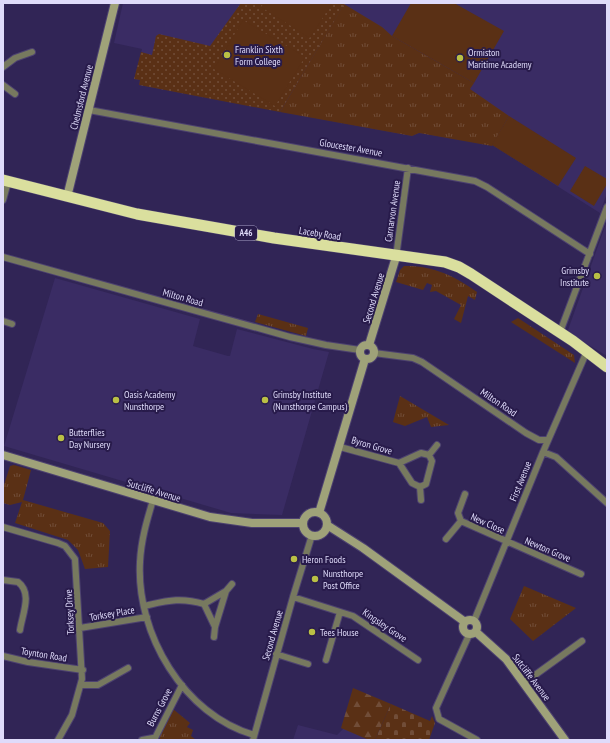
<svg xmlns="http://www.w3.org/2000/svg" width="610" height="743" viewBox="0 0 610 743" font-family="'PT Sans Narrow',sans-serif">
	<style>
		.built { fill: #3a2c64 }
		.grass { fill: url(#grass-tufts) }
		.forest { fill: url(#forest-firs) }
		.cemetery { fill: url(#cemetery-stones) }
		.park { fill: url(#park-dots) }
		.garden { fill: #5a3015 }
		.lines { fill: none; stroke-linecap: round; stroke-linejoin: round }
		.street-casing { stroke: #4d4270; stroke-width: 8 }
		.secondary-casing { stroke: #4d4270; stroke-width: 10 }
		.highway-casing { stroke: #4d4270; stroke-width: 12 }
		.street { stroke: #77795f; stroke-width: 6 }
		.secondary { stroke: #9fa279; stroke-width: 8 }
		.highway { stroke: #dadf9e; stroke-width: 11 }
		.poi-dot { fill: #bac045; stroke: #281b4b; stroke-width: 1.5 }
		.labels { text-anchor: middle; stroke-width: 4; stroke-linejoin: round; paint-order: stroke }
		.shield { fill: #281b4b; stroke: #a8a1c6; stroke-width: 1 }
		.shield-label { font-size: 9px; font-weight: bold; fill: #dfdbfa }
		.poi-label { font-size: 10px; fill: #dfdbfa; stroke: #281b4b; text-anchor: start }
		.street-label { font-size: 10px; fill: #dfdbfa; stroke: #281b4b }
	</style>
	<defs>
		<pattern id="grass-tufts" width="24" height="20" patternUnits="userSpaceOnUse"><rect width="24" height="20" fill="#5a3015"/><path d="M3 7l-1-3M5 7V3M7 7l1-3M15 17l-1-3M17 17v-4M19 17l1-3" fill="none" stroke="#714d38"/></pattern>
		<pattern id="forest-firs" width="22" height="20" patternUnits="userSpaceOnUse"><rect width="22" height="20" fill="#5a3015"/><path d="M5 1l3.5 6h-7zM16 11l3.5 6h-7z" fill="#714d38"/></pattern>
		<pattern id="cemetery-stones" width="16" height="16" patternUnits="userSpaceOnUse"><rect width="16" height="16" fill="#5a3015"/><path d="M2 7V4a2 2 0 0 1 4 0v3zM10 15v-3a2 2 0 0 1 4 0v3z" fill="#714d38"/></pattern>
		<pattern id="park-dots" width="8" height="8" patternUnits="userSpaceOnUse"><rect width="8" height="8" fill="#5a3015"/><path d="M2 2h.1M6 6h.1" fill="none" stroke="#714d38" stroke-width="1.8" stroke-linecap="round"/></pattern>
	</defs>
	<rect width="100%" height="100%" fill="#312556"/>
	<path class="built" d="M123 3H607V193L600 213 492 145 419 133 412 136 139 85 140 80 134 79 142 49 114 43Z
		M607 221V356L569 333 568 330Z
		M55 278 200 319 193 346 228 356H230L237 329 313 349 329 352 282 515 231 513 4 446Z
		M298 725 337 735 344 728 369 740H293Z"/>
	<path class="grass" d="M344 4 382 27 392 36 474 83 470 89 509 116 492 146 419 133 412 136 280 112Z
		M404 266C432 265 455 276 477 292L475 300 468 296 461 323 454 319 461 305 436 291 430 292 432 285 427 283 423 290 396 282 400 270Z
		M258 314 308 328 306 336 255 322Z
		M518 318 574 355 575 363 511 322Z
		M400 396 449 425 431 427 427 417 405 426 393 422Z
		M14 465 31 470 23 500 103 523 110 531 108 567 85 569 78 550 68 540 15 523 22 502 10 505 3 503V488L10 466Z
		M524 586 576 608 533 641 510 619Z
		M173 709 190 723 187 727 193 730 191 736 196 740H160L159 735Z"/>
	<path class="forest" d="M353 688 391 704 375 740H369L341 728Z"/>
	<path class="cemetery" d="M391 704 430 721 432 716 435 723 429 740H375Z"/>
	<path class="park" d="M241 3H345L280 112 139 85 140 80 134 79 141 52 152 55 156 36 159 34 210 46Z"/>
	<path class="garden" d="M264 3H332L310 38 261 7Z
		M411 3H454L504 31 474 83 392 36Z
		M243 20 305 57 275 106 214 69Z
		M509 116 576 158 558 186 492 145Z
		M585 166 607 179V184L594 206 570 191Z"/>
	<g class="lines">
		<g class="street-casing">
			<path id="street" d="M3 67 15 58 32 52
				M3 85 15 94
				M89 110 475 181 487 187 590 254
				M3 200 8 182
				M3 257 290 337 326 345 360 350
				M396 257 408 168
				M3 321 12 324
				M560 332 607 207
				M374 353 413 358 422 362 526 433 539 440H548
				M340 447 399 463
				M543 452 556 457 607 503
				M421 453 429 455 432 461 426 484 420 487 412 483 399 463Z
				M429 455 437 445
				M420 487 421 500
				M153 500C147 520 141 540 140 562 136 634 184 715 254 735
				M461 521 581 574
				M3 527 58 543 65 546 75 559 82 679 72 715 58 740
				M446 539 461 521 458 513 465 494
				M3 580 18 582C33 593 22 615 20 630
				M293 597 353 616 418 660
				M204 604 215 627
				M144 606C167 601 180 597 204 604L226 591 232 584
				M474 621 543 452 587 351
				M80 628 147 617
				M469 635 436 708 439 719 477 740
				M214 637 215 627 226 591
				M276 654 308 664
				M3 656 28 662 83 670
				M326 660 340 612
				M524 683 582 641
				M82 685H98L128 668
				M142 740 153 738
				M154 740 182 685
				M253 740 293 597 312 535"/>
		</g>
		<g class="secondary-casing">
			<path id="secondary" d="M67 197 115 3
				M369 345 396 257
				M360 352a7 7 0 1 1 14 0a7 7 0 1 1-14 0Z
				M3 455 210 517 252 523H303
				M303 524a12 12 0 1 1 24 0a12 12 0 1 1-24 0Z
				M319 513 365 359
				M327 525 363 548 465 622
				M463 627a7 7 0 1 1 14 0a7 7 0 1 1-14 0Z
				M476 632 506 659 565 740"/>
		</g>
		<g class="highway-casing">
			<path id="highway" d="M3 180 137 214 274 238 445 262 459 267 471 274 573 341 607 367"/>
		</g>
		<use href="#street" class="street"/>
		<use href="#secondary" class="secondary"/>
		<use href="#highway" class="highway"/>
	</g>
	<g class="poi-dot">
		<circle cx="227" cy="55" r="4"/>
		<circle cx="460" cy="58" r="4"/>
		<circle cx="597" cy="276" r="4"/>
		<circle cx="116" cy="400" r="4"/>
		<circle cx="265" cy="400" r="4"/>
		<circle cx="61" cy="438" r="4"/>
		<circle cx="294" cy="559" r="4"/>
		<circle cx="315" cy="579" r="4"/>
		<circle cx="312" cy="632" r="4"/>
	</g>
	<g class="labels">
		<rect class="shield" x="235" y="226" width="22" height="14" rx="3"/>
		<g class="shield-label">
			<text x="246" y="236">A46</text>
		</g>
		<g class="poi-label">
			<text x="235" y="53">Franklin Sixth<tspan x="235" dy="12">Form College</tspan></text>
			<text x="468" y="56">Ormiston<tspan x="468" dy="12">Maritime Academy</tspan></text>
			<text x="589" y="274" text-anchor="end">Grimsby<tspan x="589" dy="12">Institute</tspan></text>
			<text x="124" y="398">Oasis Academy<tspan x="124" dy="12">Nunsthorpe</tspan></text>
			<text x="273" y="398">Grimsby Institute<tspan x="273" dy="12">(Nunsthorpe Campus)</tspan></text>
			<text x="69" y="436">Butterflies<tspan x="69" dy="12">Day Nursery</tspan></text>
			<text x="302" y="563">Heron Foods</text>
			<text x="323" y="577">Nunsthorpe<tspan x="323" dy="12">Post Office</tspan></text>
			<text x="320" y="636">Tees House</text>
		</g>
		<g class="street-label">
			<text transform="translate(81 97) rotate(-76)" y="4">Chelmsford Avenue</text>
			<text transform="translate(351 147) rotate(10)" y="4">Gloucester Avenue</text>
			<text transform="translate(392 211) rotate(-82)" y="4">Carnarvon Avenue</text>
			<text transform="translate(320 233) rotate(9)" y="4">Laceby Road</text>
			<text transform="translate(183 297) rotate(16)" y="4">Milton Road</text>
			<text transform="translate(373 298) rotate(-73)" y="4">Second Avenue</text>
			<text transform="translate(499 402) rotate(34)" y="4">Milton Road</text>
			<text transform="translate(372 445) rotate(16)" y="4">Byron Grove</text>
			<text transform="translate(520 481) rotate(-68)" y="4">First Avenue</text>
			<text transform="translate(154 490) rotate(17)" y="4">Sutcliffe Avenue</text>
			<text transform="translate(488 523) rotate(24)" y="4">New Close</text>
			<text transform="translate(548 549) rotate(23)" y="4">Newton Grove</text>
			<text transform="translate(69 612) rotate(-93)" y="4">Torksey Drive</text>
			<text transform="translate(112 613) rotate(-10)" y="4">Torksey Place</text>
			<text transform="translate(385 625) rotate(34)" y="4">Kingsley Grove</text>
			<text transform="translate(272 635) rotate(-74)" y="4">Second Avenue</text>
			<text transform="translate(44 654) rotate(9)" y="4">Toynton Road</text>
			<text transform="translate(532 677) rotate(53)" y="4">Sutcliffe Avenue</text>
			<text transform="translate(159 707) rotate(-62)" y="4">Burns Grove</text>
		</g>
	</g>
	<rect width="610" height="743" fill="none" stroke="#dfdbfa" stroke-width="8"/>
</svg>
